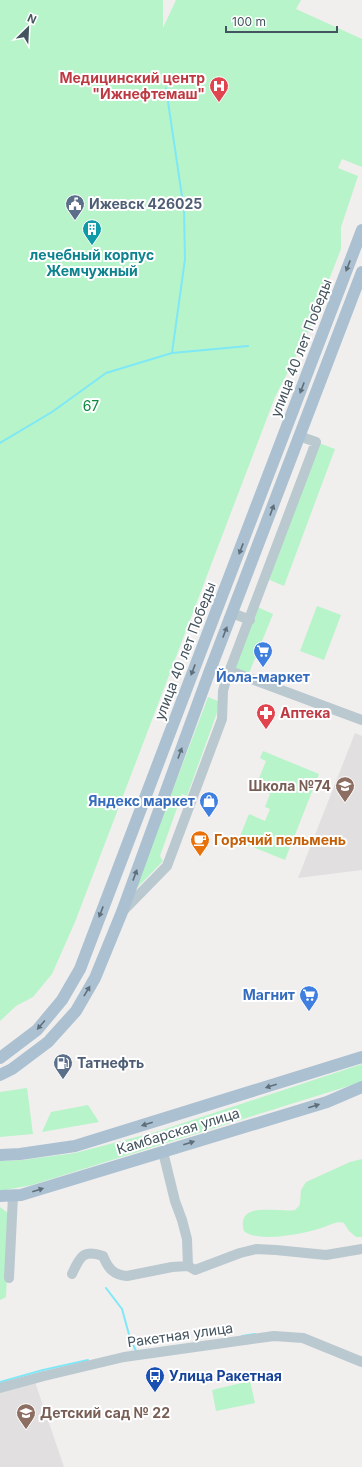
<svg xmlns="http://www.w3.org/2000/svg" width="362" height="1467" viewBox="0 0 362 1467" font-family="Inter,sans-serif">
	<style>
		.education { fill: #e2dfe0 }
		.green { fill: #b7f4c9 }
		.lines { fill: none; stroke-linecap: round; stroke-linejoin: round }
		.stream { stroke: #7fe8f6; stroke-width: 2 }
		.minor { stroke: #bac8cf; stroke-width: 10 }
		.major { stroke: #abc1d1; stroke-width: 12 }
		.oneway { fill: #5e6f7b }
		.labels { text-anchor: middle; stroke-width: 4; stroke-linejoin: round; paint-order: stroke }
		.health-label { font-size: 14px; font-weight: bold; fill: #be3a42; stroke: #fff; text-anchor: end }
		.service-label { font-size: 14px; font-weight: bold; fill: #4e5e75; stroke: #fff; text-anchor: start }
		.culture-label { font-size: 14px; font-weight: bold; fill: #0d838f; stroke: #fff }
		.street-label { font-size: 14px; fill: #44545e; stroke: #fff }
		.park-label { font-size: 14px; fill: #0c883f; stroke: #fff }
		.shop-label { font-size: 14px; font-weight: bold; fill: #366cbe; stroke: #fff; text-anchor: end }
		.education-label { font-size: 14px; font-weight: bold; fill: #785e54; stroke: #fff; text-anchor: end }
		.food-label { font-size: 14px; font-weight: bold; fill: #c56008; stroke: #fff; text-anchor: start }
		.transit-label { font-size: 14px; font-weight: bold; fill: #164399; stroke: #fff; text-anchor: start }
	</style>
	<rect width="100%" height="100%" fill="#f1eeee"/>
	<path class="education" d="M355 733 362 736V870L298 878Z
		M35 1382 64 1467H0V1393Z"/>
	<path class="green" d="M0 0H163V28L176 0H301L296 9 362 39V167L342 159 338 168 358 176 341 227V249L309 331 275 397 75 922 52 974 33 997 16 1006 0 1021Z
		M316 442 335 449 284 586 265 578Z
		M255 606 273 614 247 678 230 671Z
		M317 606 341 615 324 660 300 651Z
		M208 697 218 701V710L187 796 182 794 160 856 163 861 135 890Z
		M263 751 319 774 285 860 238 841 249 814 265 821 270 809 265 807 270 794 255 788 266 761 260 758Z
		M362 1064V1081L355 1084 32 1185 0 1191V1161L23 1160 75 1153 156 1132Z
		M27 1088 33 1134 0 1137V1092Z
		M88 1105 99 1122 42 1132 51 1112Z
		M362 1159V1237H356L349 1231 344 1223C336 1220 329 1226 321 1228 304 1234 257 1243 244 1231 235 1200 279 1213 295 1210L299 1206 300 1203 301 1190 306 1182 350 1162Z
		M0 1207 8 1213 10 1217 6 1297 0 1300Z
		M250 1381 255 1403 216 1411 212 1390Z"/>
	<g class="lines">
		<path class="stream" d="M166 88 184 210 185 259 172 353
			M0 443 52 412 106 373 172 353 248 346
			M106 1288 122 1309 130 1338 136 1351
			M242 1336 255 1334
			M0 1382 43 1370 88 1360"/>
		<path class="minor" d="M232 613 250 620
			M230 671 362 720
			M123 911 167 866 222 719 223 691 226 680 316 442 299 436
			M163 1152 175 1201 182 1220 187 1239 188 1266
			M72 1274C80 1256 84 1249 103 1256 108 1268 113 1275 127 1276L172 1267 188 1266 195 1270 240 1253 256 1249 276 1250 326 1255 362 1249
			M9 1278 13 1196
			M0 1388 44 1376 124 1357 274 1336 303 1338 362 1362"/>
		<path class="major" d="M0 1058 37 1030 62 1000 80 969C173 722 268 477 362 230
			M0 1075 12 1069 48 1042 76 1011 95 978 122 912 209 673 362 272
			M0 1155 20 1154 75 1146 362 1057
			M0 1196 21 1195 327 1102 362 1087"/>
	</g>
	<defs><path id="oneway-solid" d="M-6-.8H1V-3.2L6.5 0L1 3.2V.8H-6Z"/></defs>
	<g class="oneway">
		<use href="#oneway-solid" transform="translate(348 266) rotate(111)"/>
		<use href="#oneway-solid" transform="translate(302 388) rotate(111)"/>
		<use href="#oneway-solid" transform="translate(272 510) rotate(-70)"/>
		<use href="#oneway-solid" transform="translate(241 549) rotate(111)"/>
		<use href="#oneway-solid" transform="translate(225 632) rotate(-69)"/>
		<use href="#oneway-solid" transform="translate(193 670) rotate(111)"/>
		<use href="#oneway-solid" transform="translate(180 753) rotate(-70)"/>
		<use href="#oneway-solid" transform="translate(135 875) rotate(-70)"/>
		<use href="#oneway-solid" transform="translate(101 912) rotate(111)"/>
		<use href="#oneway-solid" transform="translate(87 991) rotate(-59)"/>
		<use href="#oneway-solid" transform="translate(41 1025) rotate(131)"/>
		<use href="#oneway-solid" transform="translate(271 1086) rotate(163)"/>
		<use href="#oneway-solid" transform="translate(314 1106) rotate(-17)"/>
		<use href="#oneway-solid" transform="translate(147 1124) rotate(163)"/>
		<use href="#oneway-solid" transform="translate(189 1143) rotate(-17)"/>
		<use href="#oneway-solid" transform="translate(38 1190) rotate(-17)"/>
	</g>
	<defs>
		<g id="hospital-pin" transform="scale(1)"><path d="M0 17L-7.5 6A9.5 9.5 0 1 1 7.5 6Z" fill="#e0444e" stroke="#fff"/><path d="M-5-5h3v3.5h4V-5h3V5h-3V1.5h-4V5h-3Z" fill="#fff"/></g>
		<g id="civic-pin" transform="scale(1)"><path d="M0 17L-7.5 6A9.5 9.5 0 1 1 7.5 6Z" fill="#5c6f8a" stroke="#fff"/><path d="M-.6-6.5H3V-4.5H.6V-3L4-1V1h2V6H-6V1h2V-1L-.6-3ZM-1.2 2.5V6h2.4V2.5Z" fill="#fff"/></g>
		<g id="building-pin" transform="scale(1)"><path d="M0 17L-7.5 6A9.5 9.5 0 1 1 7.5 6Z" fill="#0f9aa8" stroke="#fff"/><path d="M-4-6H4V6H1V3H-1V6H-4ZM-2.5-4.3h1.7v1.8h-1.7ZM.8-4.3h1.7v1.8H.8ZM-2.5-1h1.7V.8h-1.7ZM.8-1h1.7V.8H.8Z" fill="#fff"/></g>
		<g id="supermarket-pin" transform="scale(1)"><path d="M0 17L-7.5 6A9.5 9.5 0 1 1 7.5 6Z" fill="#3f7fe0" stroke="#fff"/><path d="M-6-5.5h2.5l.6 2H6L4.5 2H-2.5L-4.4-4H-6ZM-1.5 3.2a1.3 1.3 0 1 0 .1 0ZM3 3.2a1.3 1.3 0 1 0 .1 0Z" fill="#fff"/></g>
		<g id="pharmacy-pin" transform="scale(1)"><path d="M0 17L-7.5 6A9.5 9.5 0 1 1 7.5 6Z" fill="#e0444e" stroke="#fff"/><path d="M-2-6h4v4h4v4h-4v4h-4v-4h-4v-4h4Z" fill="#fff"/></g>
		<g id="school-pin" transform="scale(1)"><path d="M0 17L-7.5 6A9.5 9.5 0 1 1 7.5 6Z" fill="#8d6e63" stroke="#fff"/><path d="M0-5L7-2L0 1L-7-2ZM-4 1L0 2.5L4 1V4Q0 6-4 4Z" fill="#fff"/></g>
		<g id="shop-pin" transform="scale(1)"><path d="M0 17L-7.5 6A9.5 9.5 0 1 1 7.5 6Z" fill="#3f7fe0" stroke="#fff"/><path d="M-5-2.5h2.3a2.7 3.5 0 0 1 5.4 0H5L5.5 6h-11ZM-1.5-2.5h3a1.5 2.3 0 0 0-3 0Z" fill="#fff"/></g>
		<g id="cafe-pin" transform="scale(1)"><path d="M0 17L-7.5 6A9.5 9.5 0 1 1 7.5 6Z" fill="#e8710a" stroke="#fff"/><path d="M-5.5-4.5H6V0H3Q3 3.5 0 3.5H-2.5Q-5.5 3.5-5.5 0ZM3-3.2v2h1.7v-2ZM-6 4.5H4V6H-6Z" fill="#fff"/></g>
		<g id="fuel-pin" transform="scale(1)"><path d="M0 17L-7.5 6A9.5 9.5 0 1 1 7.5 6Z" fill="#5c6f8a" stroke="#fff"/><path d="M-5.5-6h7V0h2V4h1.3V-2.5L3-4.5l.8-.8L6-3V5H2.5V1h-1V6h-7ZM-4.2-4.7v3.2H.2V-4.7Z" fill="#fff"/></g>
		<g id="bus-pin" transform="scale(1)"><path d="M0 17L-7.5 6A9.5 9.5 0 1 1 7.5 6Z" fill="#1a4fb4" stroke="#fff"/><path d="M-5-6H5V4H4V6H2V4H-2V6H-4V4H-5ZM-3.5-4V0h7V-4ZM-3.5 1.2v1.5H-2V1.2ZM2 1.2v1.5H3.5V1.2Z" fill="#fff"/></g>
	</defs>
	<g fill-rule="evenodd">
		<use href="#hospital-pin" x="219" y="86"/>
		<use href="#civic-pin" x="75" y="204"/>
		<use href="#building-pin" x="92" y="229"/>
		<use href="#supermarket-pin" x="263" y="651"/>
		<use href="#pharmacy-pin" x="266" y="713"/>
		<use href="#school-pin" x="345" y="786"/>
		<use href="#shop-pin" x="209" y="801"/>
		<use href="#cafe-pin" x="200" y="840"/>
		<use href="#supermarket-pin" x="309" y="995"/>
		<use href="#fuel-pin" x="63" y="1063"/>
		<use href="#bus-pin" x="155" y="1376"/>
		<use href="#school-pin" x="26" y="1413"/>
	</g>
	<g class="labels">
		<g class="health-label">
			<text x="205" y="83">Медицинский центр<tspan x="205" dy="16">"Ижнефтемаш"</tspan></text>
			<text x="280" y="718" text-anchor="start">Аптека</text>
		</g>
		<g class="service-label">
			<text x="89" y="209">Ижевск 426025</text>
			<text x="77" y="1068">Татнефть</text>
		</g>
		<g class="culture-label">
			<text x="92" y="260">лечебный корпус<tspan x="92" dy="16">Жемчужный</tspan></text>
		</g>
		<g class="street-label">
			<text transform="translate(301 348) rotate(-69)" y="5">улица 40 лет Победы</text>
			<text transform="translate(185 651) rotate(-69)" y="5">улица 40 лет Победы</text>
			<text transform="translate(178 1131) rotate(-17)" y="5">Камбарская улица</text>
			<text transform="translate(180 1335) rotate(-8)" y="5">Ракетная улица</text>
		</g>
		<g class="park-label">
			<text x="91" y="411">67</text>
		</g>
		<g class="shop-label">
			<text x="263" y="682" text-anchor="middle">Йола-маркет</text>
			<text x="195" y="806">Яндекс маркет</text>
			<text x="295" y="1000">Магнит</text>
		</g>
		<g class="education-label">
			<text x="331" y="791">Школа №74</text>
			<text x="40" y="1418" text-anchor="start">Детский сад № 22</text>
		</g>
		<g class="food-label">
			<text x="214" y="845">Горячий пельмень</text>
		</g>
		<g class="transit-label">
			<text x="169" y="1381">Улица Ракетная</text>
		</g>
	</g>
	<g transform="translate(28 28) rotate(24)" stroke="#ffffff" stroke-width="3" paint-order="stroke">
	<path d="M0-3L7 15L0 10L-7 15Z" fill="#44545e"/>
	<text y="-6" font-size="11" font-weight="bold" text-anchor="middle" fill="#44545e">N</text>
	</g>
	<path d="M226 26v6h111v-6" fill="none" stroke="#44545e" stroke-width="2"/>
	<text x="232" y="26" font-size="12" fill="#44545e" stroke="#ffffff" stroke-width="3" paint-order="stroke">100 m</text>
</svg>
